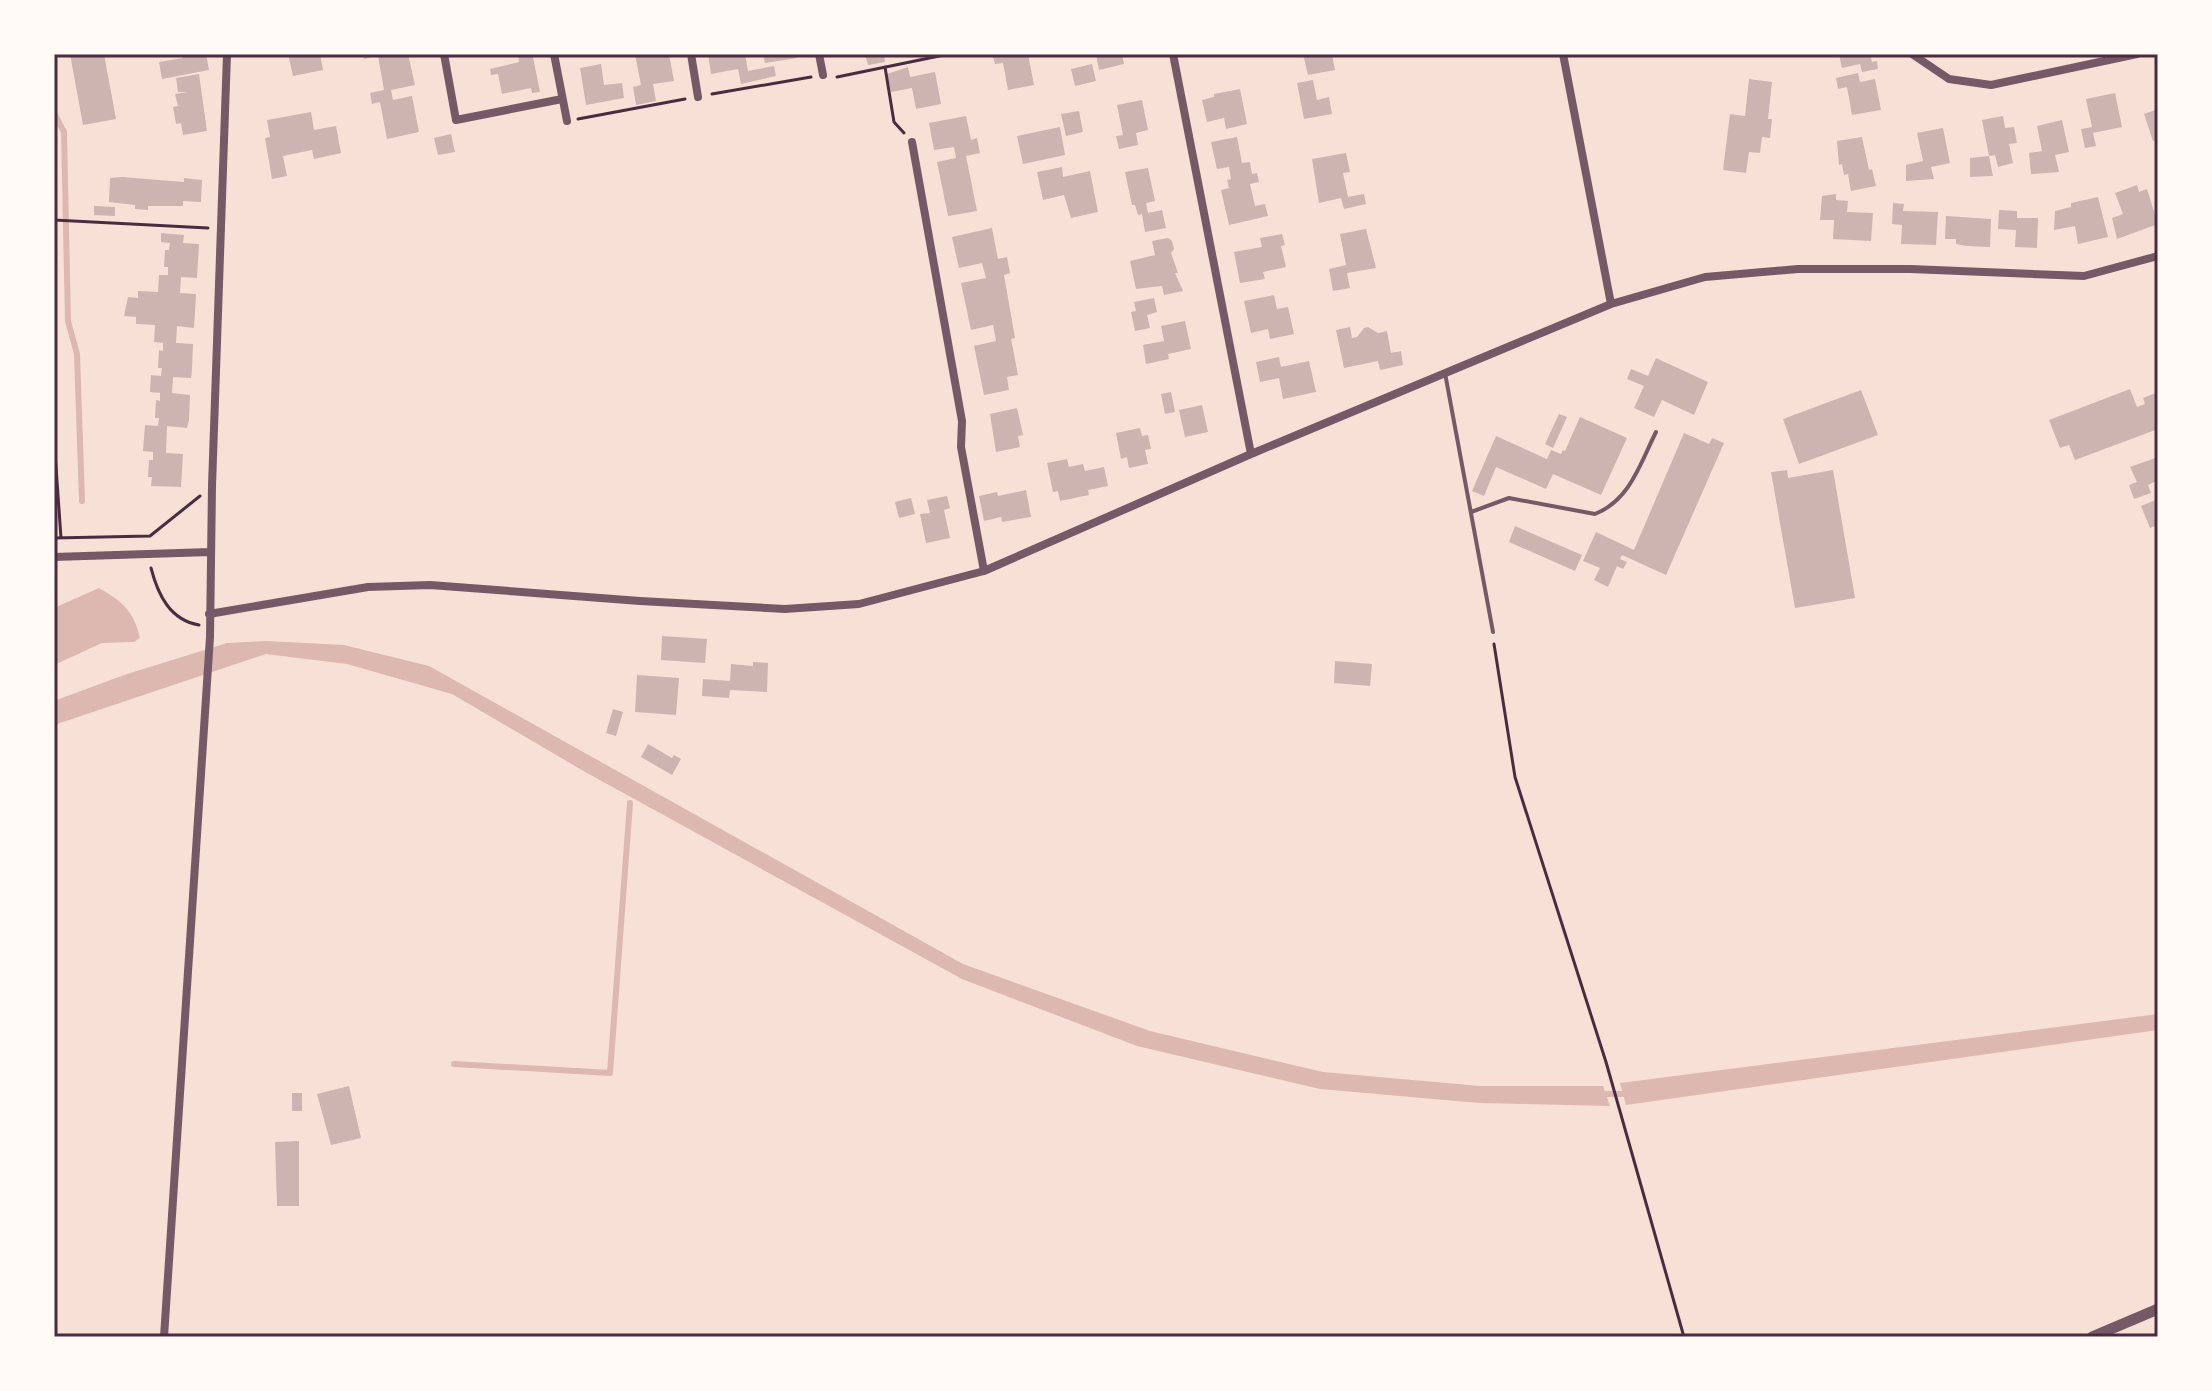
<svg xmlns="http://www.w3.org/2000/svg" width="2212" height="1391" viewBox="0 0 2212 1391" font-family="'Fira Sans Condensed',sans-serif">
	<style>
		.water { fill: #dcb8b0 }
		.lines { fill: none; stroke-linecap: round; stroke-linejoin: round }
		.stream { stroke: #dcb8b0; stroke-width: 6 }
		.building { fill: #ccb4b1 }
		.path { stroke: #4a2c40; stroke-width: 3 }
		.service { stroke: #755966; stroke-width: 4 }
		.minor { stroke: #755966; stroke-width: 8 }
		.tertiary { stroke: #755966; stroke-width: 11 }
		.neatline { fill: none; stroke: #4a2c40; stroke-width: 3 }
	</style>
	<rect width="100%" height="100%" fill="#f7e1d7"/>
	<path class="water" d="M99 588C122 601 134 611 140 638L134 642 102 643 54 665V608Z
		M266 641 344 645 429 666 963 964 1150 1031 1323 1072 1480 1086H1603L1610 1106 1479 1103 1320 1089 1137 1046 962 979 587 773 452 694 347 664 266 654 54 725V701L124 675 227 643Z
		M2158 1014V1030L1626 1105 1620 1083Z"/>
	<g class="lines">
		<path class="stream" d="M54 113 64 132 68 321 77 354 82 501
			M454 1064 610 1073 630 803
			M1597 1094H1630"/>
	</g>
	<path class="building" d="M70 54H104L116 119 83 125Z
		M182 54H206L209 70 162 79 159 62 183 58Z
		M288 54H320L323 70 293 76Z
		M363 54H408L415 85 391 90 393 100 412 96 419 132 387 139 380 102 372 104 370 93 384 90 378 56 364 59Z
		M518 54H539L533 57 540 92 532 93 531 88 502 94 498 74 491 75 490 69 519 62Z
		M635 54H669L674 81 653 84 656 101 636 105 633 87 641 85Z
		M708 54H745L748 71 774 66 776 76 741 84 738 69 711 74Z
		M763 54H796L797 58 765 63Z
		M865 54H884L885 62 868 65Z
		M992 54H1028L1034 85 1008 90 1003 63 995 64Z
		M1096 54H1122L1124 64 1099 70Z
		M1303 54H1332L1335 70 1308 75Z
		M1839 54H1870L1872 62 1877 61 1878 69 1862 72 1860 64 1842 68Z
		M601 64 604 85 622 83 624 98 586 105 580 68Z
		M1092 64 1096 81 1075 86 1071 69Z
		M908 67 910 77 935 72 941 104 916 109 912 88 891 92 887 74Z
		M1858 73 1860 82 1875 79 1881 110 1852 115 1847 87 1838 89 1836 78Z
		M199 74 207 131 183 135 181 123 176 124 173 107 178 106 175 94 188 92H178L176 78Z
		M1749 79 1772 82 1768 119H1772L1770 138 1762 137 1760 153 1749 152 1746 173 1723 170 1730 114 1745 116Z
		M1313 80 1317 100 1329 97 1332 114 1304 119 1297 83Z
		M1240 89 1247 124 1226 129 1224 118 1207 122 1202 100 1214 97V94Z
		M2115 93 2122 127 2093 133 2096 146 2085 148 2081 129 2092 127 2086 99Z
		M1142 100 1148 130 1136 133 1138 145 1119 149 1116 136 1123 135 1117 105Z
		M2158 109V139L2153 141 2144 114Z
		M1079 111 1083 132 1066 136 1061 114Z
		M311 112 314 130 336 126 341 153 314 159 312 150 283 156 287 176 272 179 265 138 270 137 267 120Z
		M966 116 971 140 977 138 980 153 966 156 977 211 948 216 937 162 956 158 954 147 934 150 929 123Z
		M2003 116 2005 128 2014 127 2017 143 2009 144 2013 163 1998 167 1995 155 1989 156 1993 176 1970 177V158L1989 156 1982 120Z
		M2062 120 2069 152 2055 155 2059 172 2031 174 2029 153 2042 151 2037 126Z
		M1060 127 1065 155 1023 164 1017 136Z
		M1943 128 1950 163 1931 167 1934 179 1906 181V165L1923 161 1917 133Z
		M451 134 455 152 438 155 434 138Z
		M1237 137 1242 163 1250 162 1252 174 1257 173 1259 182 1250 184 1255 206 1265 204 1268 216 1229 225 1221 190 1229 188 1227 180 1231 179 1229 167 1217 169 1211 142Z
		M1862 137 1869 170 1872 169 1876 186 1851 191 1848 174 1844 175 1842 164 1839 165 1837 141Z
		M1346 153 1350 172 1343 173 1348 197 1364 194 1366 204 1344 209 1341 198 1319 203 1312 159Z
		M1062 167 1063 177 1090 171 1098 212 1071 218 1064 195 1043 200 1037 172Z
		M1148 168 1155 201 1146 203 1148 213 1162 210 1166 228 1145 232 1142 214 1138 215 1135 205H1132L1125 172Z
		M122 177 184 182V178L202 180 201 202 183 201V206H148V210L135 209V205L109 202 110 178Z
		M2137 185 2139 192 2147 189 2158 224 2117 239 2112 218 2123 214 2115 193Z
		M1836 194V200L1848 201 1847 212 1873 213 1871 241 1833 239 1834 220H1820L1822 196Z
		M2098 197 2108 237 2078 244 2075 226 2054 230 2055 211 2071 207V203Z
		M1893 203 1904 204 1903 211 1938 212 1936 245 1901 244 1902 225 1892 224Z
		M94 206 115 207V216L94 215Z
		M1999 210 2017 211V218H2038L2037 248 2015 247 2016 230 1998 229Z
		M1946 216 1991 219 1990 247 1966 246 1956 244V239H1945Z
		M992 228 998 259 1007 257 1010 273 1004 275 1015 338 1011 339 1018 375 1007 377 1009 390 984 395 974 346 996 341 993 325 971 330 961 283 986 278 982 263 959 268 952 237Z
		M1366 229 1376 268 1347 273 1350 288 1333 291 1329 269 1346 265 1340 234Z
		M161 233 184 235 183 243 199 244 197 278 181 277 180 293 196 294 194 328 177 326 176 343 193 344 192 370 191 378 173 377 172 393 190 395 189 420 187 428 167 426 166 453 183 454 181 487 151 486 152 477H148L149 460H153V452L143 451 145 425 158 426 159 418H155L156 400 160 401V393L150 392 151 375 161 376 162 368H158L159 350 163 351V343L154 342 155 325 136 324V317L124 316 128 297 138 298V291L158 292 159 275H168V267H164L165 250H169L170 243 161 242Z
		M1282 234 1285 245 1281 246 1286 267 1263 272 1265 279 1240 283 1234 252 1262 247 1260 238Z
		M1168 238 1172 241 1174 249 1171 253 1178 273H1175L1183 291 1164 295 1162 286 1136 289 1130 261 1155 255 1152 241Z
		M1274 295 1277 309 1288 307 1294 334 1270 339 1268 329 1251 333 1244 301Z
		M1154 298 1157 312 1147 315 1150 328 1135 331 1131 312 1136 311 1134 302Z
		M1185 321 1191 349 1168 354 1169 359 1146 364 1143 345 1164 341 1161 326Z
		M1350 327 1352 338 1357 337 1364 328 1368 327 1378 333 1387 331 1391 353 1401 351 1403 365 1380 370 1378 361 1344 368 1336 330Z
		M1279 357 1281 367 1309 361 1316 392 1283 399 1279 378 1260 382 1256 362Z
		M1656 358 1708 382 1694 415 1662 400 1654 417 1634 408 1644 386 1627 379 1631 369 1648 376Z
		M2130 389 2137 407 2145 404 2143 398 2158 392V429L2075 460 2069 445 2060 448 2049 420Z
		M1861 390 1878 435 1799 464 1783 419Z
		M1171 392 1175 412 1165 414 1161 394Z
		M1202 405 1208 432 1185 437 1179 410Z
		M1017 408 1023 435 1018 436 1020 447 996 452 990 414Z
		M1559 414 1567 417 1553 448 1545 444Z
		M1580 417 1627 438 1601 495 1553 474 1546 489 1496 467 1484 496 1472 491 1496 436 1547 459 1551 450 1561 454 1563 450 1565 451Z
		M1140 428 1142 436 1148 435 1151 449 1145 450 1148 464 1129 468 1127 457 1121 459 1116 433Z
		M1684 433 1709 444 1712 438 1724 443 1666 575 1622 555 1620 559 1627 562 1623 569 1617 566 1608 587 1594 580 1600 568 1583 561 1596 532 1634 550Z
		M2158 457V480L2148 485 2151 493 2134 499 2129 485 2137 482 2130 467Z
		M1067 459 1069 467 1083 464 1085 471 1104 467 1108 486 1088 490 1089 495 1060 501 1058 491 1053 492 1047 463Z
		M1787 470 1788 478 1833 470 1855 598 1795 608 1771 472Z
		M1026 490 1031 517 1002 522 1001 517 984 521 979 496 997 492 998 496Z
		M947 496 950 508 944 510 950 538 926 543 920 514 930 513 927 500Z
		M911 498 915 514 899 518 895 502Z
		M2158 499V525L2150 528 2141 506Z
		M1515 526 1582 555 1575 571 1509 542Z
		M662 636 707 639 705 663 661 660Z
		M1335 661 1372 664 1370 686 1334 683Z
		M753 662 768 663 767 692 730 690 729 698 702 696 703 679 730 681 731 664 753 666Z
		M637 675 679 678 676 715 635 712Z
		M613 709 623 712 616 736 606 733Z
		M648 744 672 758 674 755 681 759 672 775 641 757Z
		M349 1086 361 1138 331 1145 317 1094Z
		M292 1093H302V1111H292Z
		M299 1141V1206H277L275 1142Z"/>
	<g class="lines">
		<path class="path" d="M885 67 894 122 904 133
			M837 77 949 54
			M712 94 811 77
			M578 119 685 99
			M54 220 208 228
			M54 438 61 538
			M54 538 150 536 200 496
			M151 568C158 595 170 620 199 625
			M1494 644 1515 777 1606 1062 1684 1337"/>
		<path class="service" d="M1445 373 1493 632
			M1471 512 1509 498 1595 514C1630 500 1640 464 1656 432"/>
		<path class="minor" d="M444 54 456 120 562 99
			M554 54 567 121
			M691 54 698 97
			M819 54 823 75
			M1173 54 1251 454
			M1563 54 1611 304
			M1912 54 1949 79 1991 85 2137 54
			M912 142 962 421 961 447 984 571
			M54 557 210 552
			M209 614 368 587 430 585 640 601 785 609 859 604 984 571 1251 454 1611 304 1705 277 1798 269H1910L2084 276 2158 256
			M164 1337 210 637 212 486 227 54"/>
		<path class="tertiary" d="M2092 1337 2158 1309"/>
	</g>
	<rect width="2212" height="1391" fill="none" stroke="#fffaf5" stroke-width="112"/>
	<rect x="56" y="56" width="2100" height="1279" class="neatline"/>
</svg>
